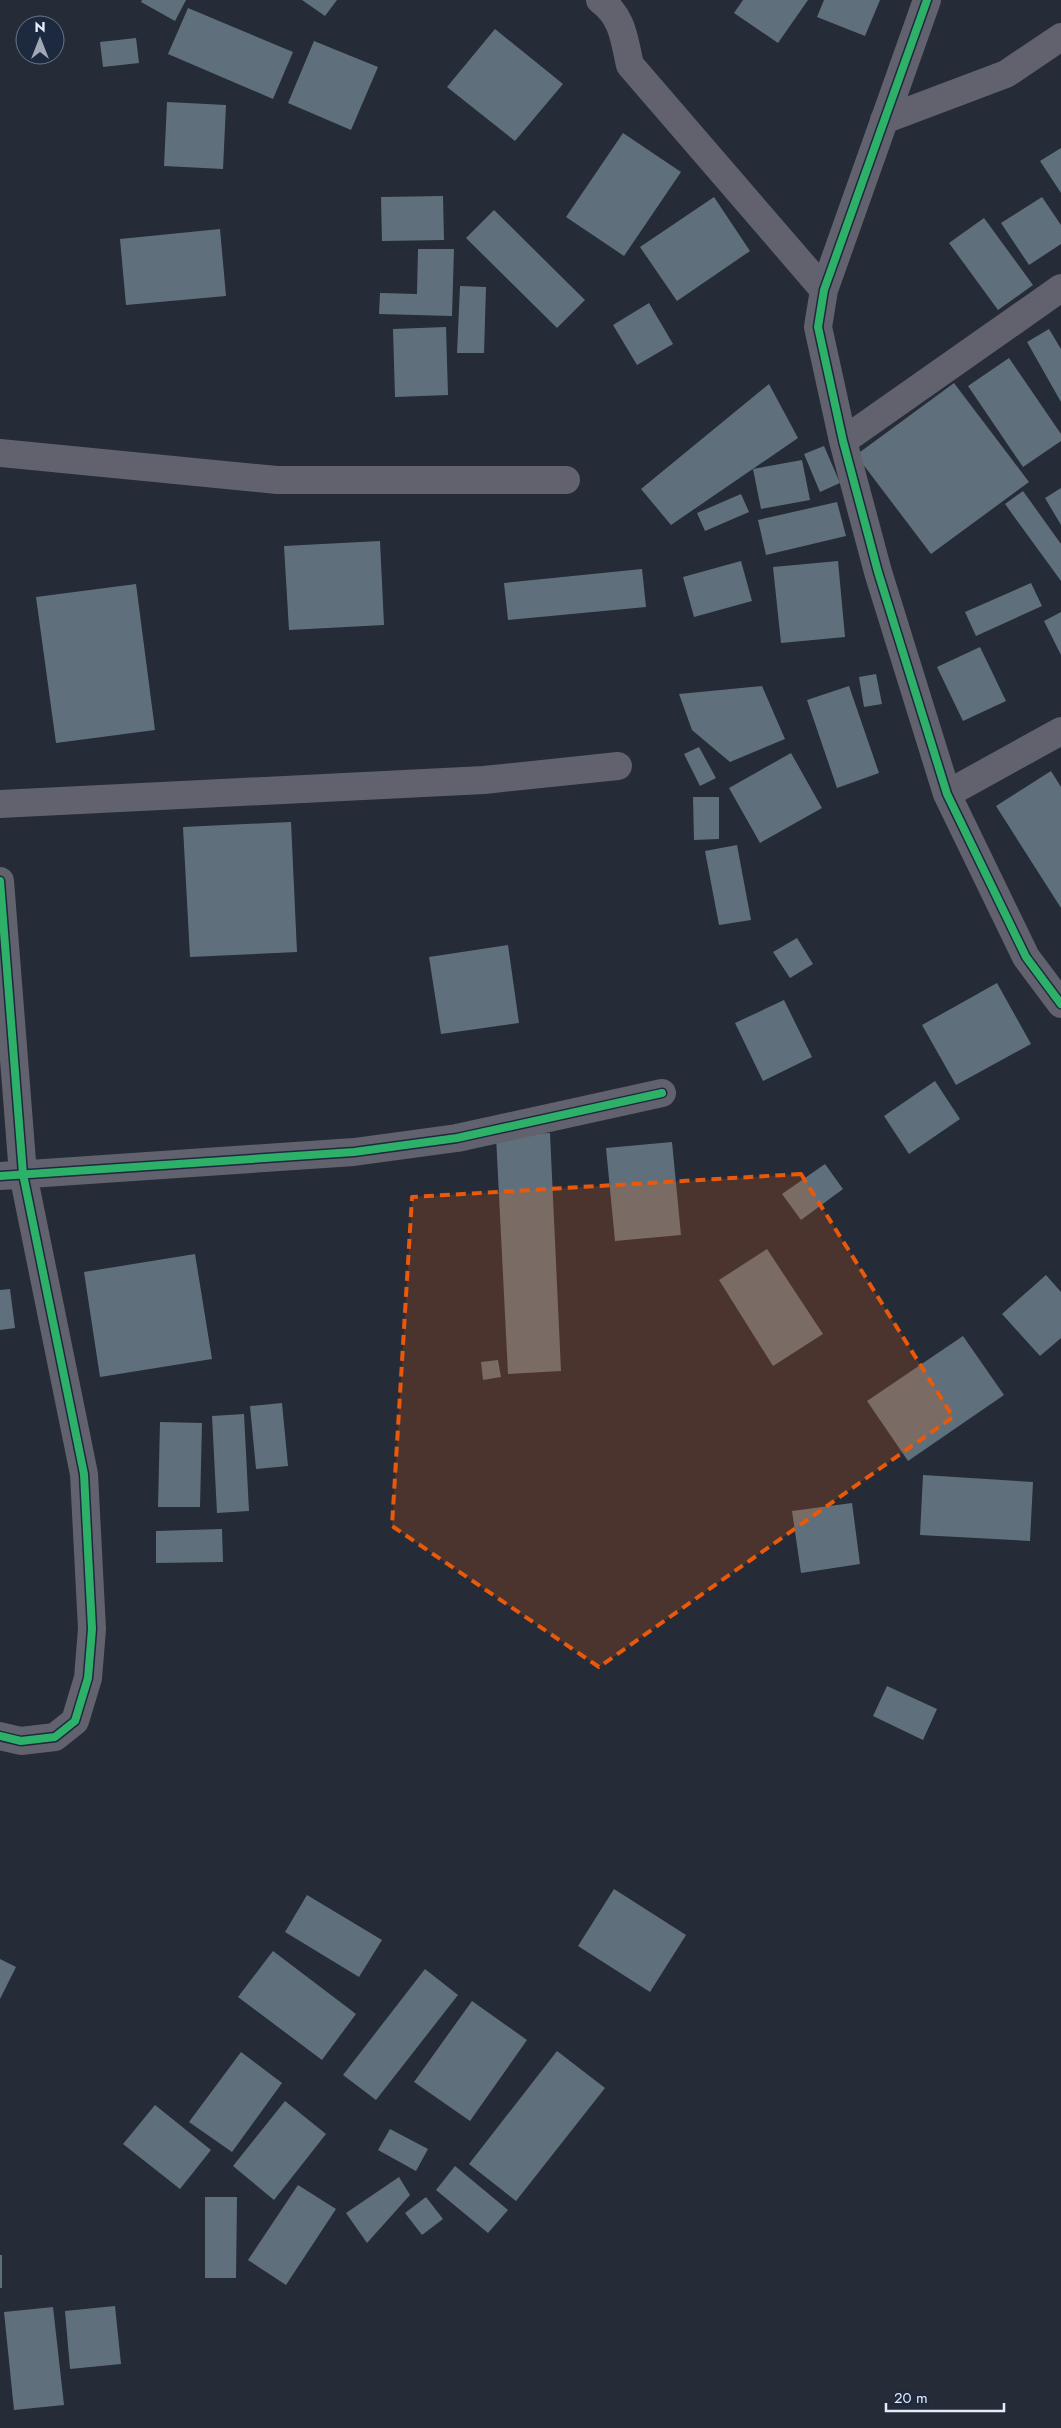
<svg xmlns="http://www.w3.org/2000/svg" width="1061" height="2428" viewBox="0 0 1061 2428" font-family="Jost,sans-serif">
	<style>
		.building { fill: #5f707c }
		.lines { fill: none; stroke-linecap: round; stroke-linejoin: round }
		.street { stroke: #62616e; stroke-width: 28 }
		.cycleway-casing { stroke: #1d293f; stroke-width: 11 }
		.cycleway { stroke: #2db169; stroke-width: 8 }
		.marked { fill: #e8590c; fill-opacity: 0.2; stroke: #e8590c; stroke-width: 4; stroke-dasharray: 10 6; stroke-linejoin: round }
	</style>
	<rect width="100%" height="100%" fill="#252b37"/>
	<path class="building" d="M142 0H186L175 21 141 2Z
		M302 0H337L325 16Z
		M743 0H808L778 43 734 13Z
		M824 0H880L865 36 817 17Z
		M188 8 293 52 273 99 168 54Z
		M495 29 563 84 515 141 447 87Z
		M136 38 139 63 103 67 100 42Z
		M314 41 378 67 351 130 288 103Z
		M167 102 226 105 223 169 164 166Z
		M623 133 681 172 624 256 566 217Z
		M1061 148V193L1040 161Z
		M443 196 444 240 382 241 381 197Z
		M714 197 750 251 677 301 640 247Z
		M1042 197 1061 225V244L1029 265 1001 223Z
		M494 210 585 300 557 328 466 238Z
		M984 218 1033 285 998 310 949 243Z
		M220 229 226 296 126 305 120 239Z
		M418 249H454L452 316 379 314 380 293 417 294Z
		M460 286 486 287 484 353H457Z
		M649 303 673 344 637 365 613 325Z
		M446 327 448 395 395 397 393 329Z
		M1049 329 1061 349V402L1027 342Z
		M1009 358 1061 434V441L1023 467 968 386Z
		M954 383 1029 482 931 554 856 455Z
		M769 384 798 438 671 525 641 489Z
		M824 446 840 483 820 492 804 454Z
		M802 460 810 500 761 509 753 469Z
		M1061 488V525L1045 498Z
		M1023 491 1061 544V581L1005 504Z
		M741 494 749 512 705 531 697 513Z
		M837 502 846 536 766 555 758 520Z
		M380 541 384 625 289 630 284 546Z
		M741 561 752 601 694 617 683 577Z
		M838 561 845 637 781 643 773 567Z
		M642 569 646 607 508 620 504 583Z
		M1031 583 1042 606 976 636 965 612Z
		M136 584 155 730 56 743 36 597Z
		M1061 612V655L1044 621Z
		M980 647 1006 701 963 721 937 667Z
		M876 674 882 704 864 707 859 677Z
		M762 686 785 739 730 762 692 730 679 694Z
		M849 686 879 773 837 788 807 700Z
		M699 747 716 778 700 786 684 754Z
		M791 753 822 808 760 843 729 788Z
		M1051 771 1061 787V908L996 806Z
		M693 797H719V839L694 840Z
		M291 822 297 952 190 957 183 827Z
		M737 845 751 920 719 925 705 851Z
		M797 938 813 964 790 978 773 952Z
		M508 945 519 1023 441 1034 429 957Z
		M997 983 1031 1044 956 1085 922 1025Z
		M784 1000 812 1057 763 1081 735 1023Z
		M935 1081 960 1119 909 1154 884 1116Z
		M550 1133 561 1371 508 1374 496 1136Z
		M672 1142 681 1235 615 1241 606 1148Z
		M825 1164 843 1189 801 1220 782 1194Z
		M767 1249 823 1334 773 1366 719 1280Z
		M195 1254 212 1359 100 1377 84 1272Z
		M1046 1275 1061 1292V1338L1040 1356 1002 1314Z
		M10 1289 15 1328 0 1330V1290Z
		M963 1336 1004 1395 908 1461 867 1401Z
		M498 1360 501 1377 483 1380 481 1362Z
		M282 1403 288 1466 256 1469 250 1406Z
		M244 1414 249 1511 217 1513 212 1416Z
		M160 1422 202 1423 200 1507H158Z
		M923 1475 1033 1482 1030 1541 920 1535Z
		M852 1503 860 1564 801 1573 792 1511Z
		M222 1529 223 1562 156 1563V1531Z
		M887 1686 937 1709 923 1740 873 1716Z
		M614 1889 686 1935 650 1992 578 1946Z
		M307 1895 382 1940 359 1977 285 1932Z
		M273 1951 356 2014 322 2060 238 1997Z
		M0 1959 16 1967 0 1999Z
		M425 1969 458 1995 376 2100 343 2075Z
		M472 2001 527 2040 470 2121 414 2082Z
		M557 2051 605 2088 516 2201 469 2164Z
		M241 2052 282 2083 232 2152 189 2122Z
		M285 2101 326 2134 274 2200 233 2166Z
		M155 2105 211 2150 180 2189 123 2144Z
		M390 2129 428 2149 416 2171 378 2150Z
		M455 2166 508 2210 488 2233 436 2190Z
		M399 2177 410 2195 367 2243 346 2213Z
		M298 2185 336 2209 286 2285 248 2260Z
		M205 2197H237L236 2278H205Z
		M426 2197 443 2219 422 2235 405 2213Z
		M0 2255H2V2288H0Z
		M115 2306 121 2364 70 2369 65 2311Z
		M53 2307 64 2405 14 2410 4 2312Z"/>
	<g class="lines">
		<path class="street" d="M600 0C623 17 624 39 630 65L824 290
			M927 0 824 290 818 327 843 441 878 572 947 794 1026 957 1061 1004
			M884 120 1006 74 1061 37
			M843 441 1061 288
			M0 453 277 480H566
			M947 794 1061 731
			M0 804 484 780 618 766
			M0 881 23 1174 84 1474 92 1629 88 1678 75 1721 55 1737 21 1741 0 1736
			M0 1176 354 1152 457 1138 662 1093"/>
		<g class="cycleway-casing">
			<path id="cycleway" d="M927 0 824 290 818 327 843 441 878 572 947 794 1026 957 1061 1004
				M0 881 23 1174 84 1474 92 1629 88 1678 75 1721 55 1737 21 1741 0 1736
				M0 1176 354 1152 457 1138 662 1093"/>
		</g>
		<use href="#cycleway" class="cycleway"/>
	</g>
	<path class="marked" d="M801 1174 953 1417 599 1667 392 1526 412 1197Z"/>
	<g transform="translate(40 40)"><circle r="24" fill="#1d293f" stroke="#6d778b"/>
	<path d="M0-4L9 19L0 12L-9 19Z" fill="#a1a9b7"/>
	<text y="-8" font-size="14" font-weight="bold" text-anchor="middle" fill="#e4edfc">N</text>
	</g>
	<path d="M886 2403v8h118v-8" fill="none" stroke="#e4edfc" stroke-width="2.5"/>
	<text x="894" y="2403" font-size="15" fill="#e4edfc" stroke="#1d293f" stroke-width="4" paint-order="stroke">20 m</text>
</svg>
